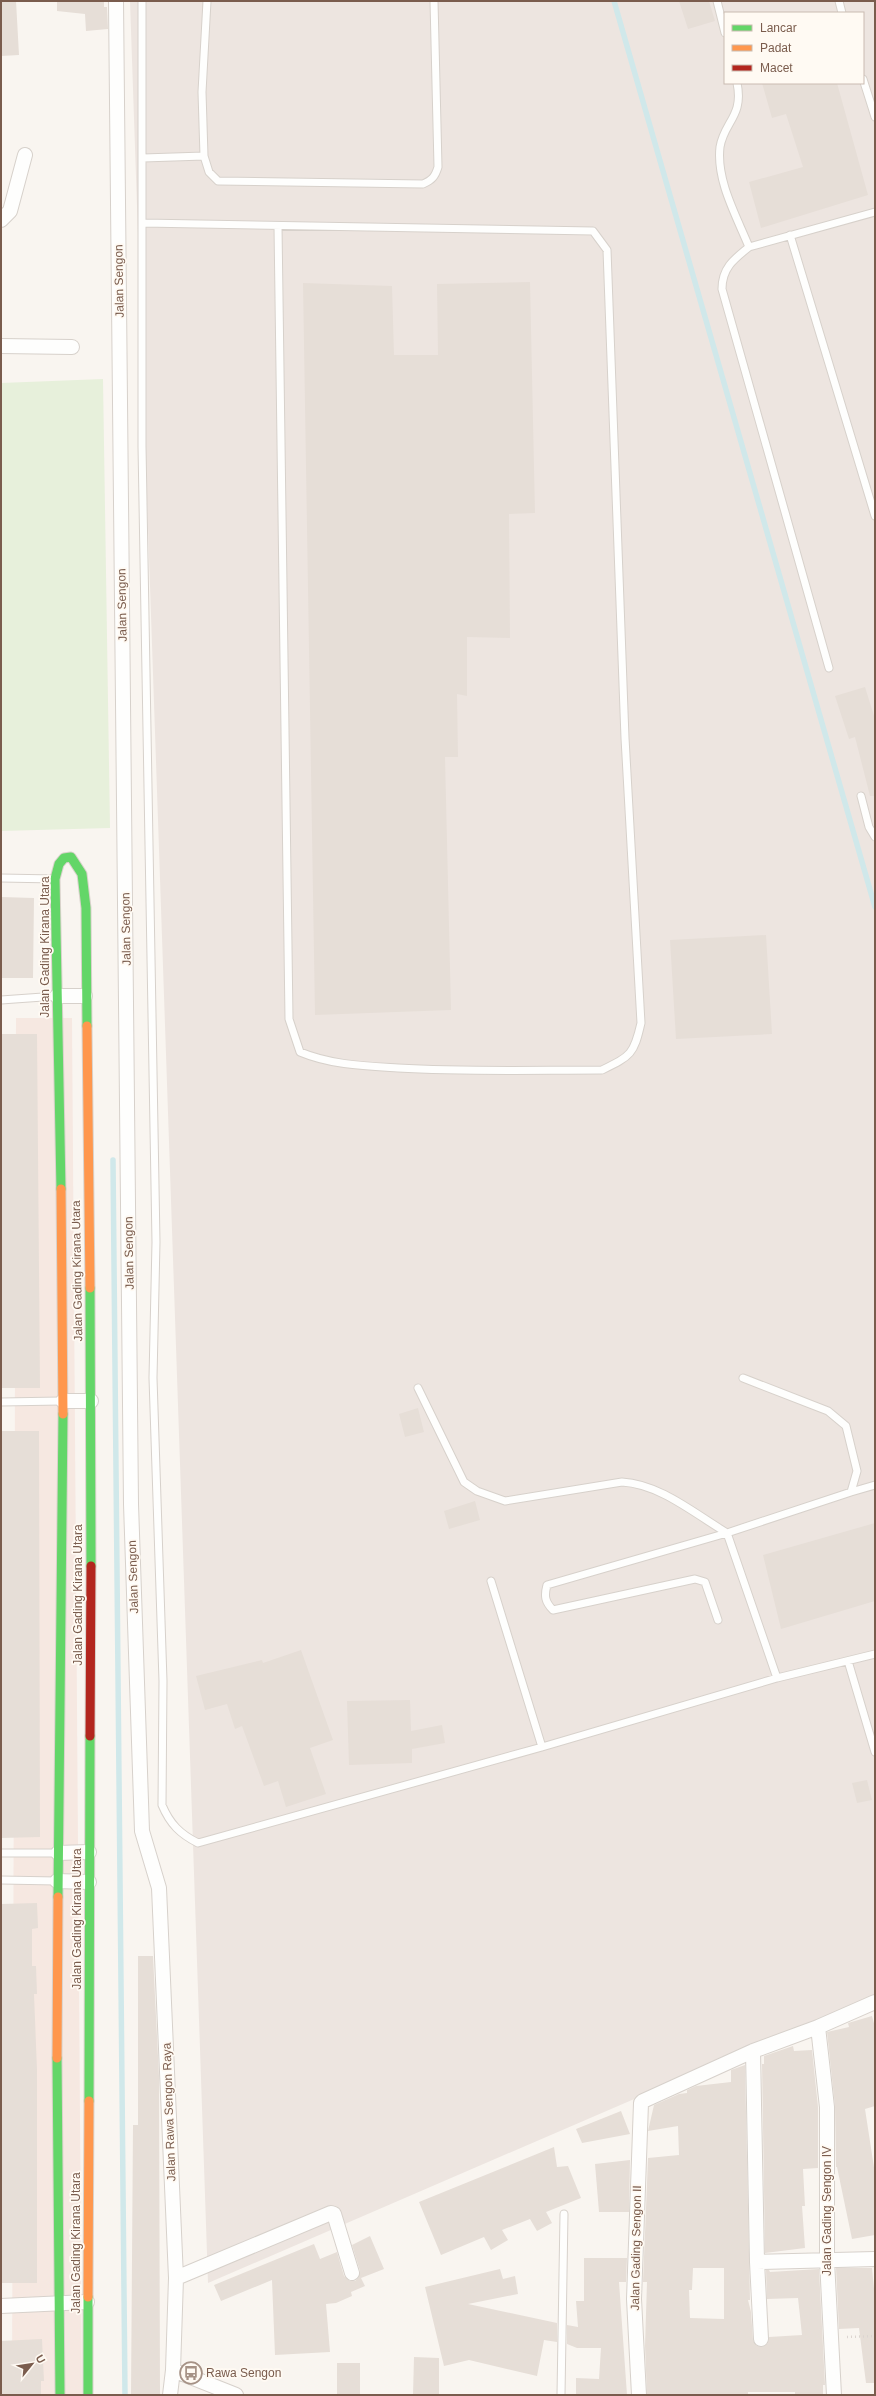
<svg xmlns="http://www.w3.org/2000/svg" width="876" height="2396" viewBox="0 0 876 2396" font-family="Helvetica,sans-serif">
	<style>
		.commercial { fill: #f6e8e1 }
		.industrial { fill: #ede5e0; fill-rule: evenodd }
		.green { fill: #e7f0db }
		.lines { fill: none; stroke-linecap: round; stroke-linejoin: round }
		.stream { stroke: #d0e8ea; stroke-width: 5.5 }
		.building { fill: #e6ded7; fill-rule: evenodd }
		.lane-casing { stroke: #d7d1cb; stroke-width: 9 }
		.street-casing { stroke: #d7d1cb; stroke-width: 16 }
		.fast-casing { stroke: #d9d2cb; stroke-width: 11 }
		.slow-casing { stroke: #d9d2cb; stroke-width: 11 }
		.jam-casing { stroke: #d9d2cb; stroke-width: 11 }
		.path { stroke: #dcd5d0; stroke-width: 2.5; stroke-dasharray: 1 3; stroke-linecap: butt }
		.lane { stroke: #fefefd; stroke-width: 7 }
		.street { stroke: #fefefd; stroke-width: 14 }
		.fast { stroke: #63d668; stroke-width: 9 }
		.slow { stroke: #ff974d; stroke-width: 9 }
		.jam { stroke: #b3261e; stroke-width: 9 }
		.labels { text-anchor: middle; stroke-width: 3.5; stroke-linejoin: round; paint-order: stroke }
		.street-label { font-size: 12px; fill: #7a5c4d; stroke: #fffaf3 }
		.poi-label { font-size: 12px; fill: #7a5c4d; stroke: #fffaf3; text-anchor: start }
	</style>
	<rect width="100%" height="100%" fill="#f9f5f0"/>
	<path class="commercial" d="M16 1018H72L82 2395H12Z"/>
	<path class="industrial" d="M130 1H875V1995L208 2283ZM725 13H863V83H725Z"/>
	<path class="green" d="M103 379 110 828 1 831V383Z"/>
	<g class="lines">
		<path class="stream" d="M614 1 875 907
			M113 1160 125 2395"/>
	</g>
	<path class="building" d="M1 1H16L19 55 1 56Z
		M57 1H104V7H107L108 29 86 31 85 14 57 11Z
		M679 1H709L715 21 688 29Z
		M762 83H837L868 195 761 228 749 182 803 167 786 114 772 118Z
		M530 282 535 513 509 514 510 638 467 637V696L457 694 458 757H445L451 1010 315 1015 303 283 392 286 394 355H438L437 284Z
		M865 687 875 719V796H870L855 737 849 739 835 696Z
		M1 897 34 898 33 978H1Z
		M766 935 772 1034 676 1039 670 940Z
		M1 1034H37L40 1388H1Z
		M418 1408 424 1432 405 1437 399 1414Z
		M1 1431H39L40 1837 1 1838Z
		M475 1501 480 1520 449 1529 444 1511Z
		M875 1523V1601L781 1629 763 1555Z
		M301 1650 333 1740 310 1748 326 1794 286 1807 278 1781 264 1786 242 1726 235 1729 227 1704 205 1710 196 1676 262 1660 263 1663Z
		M410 1700 411 1731 442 1725 445 1743 412 1749V1763L349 1765 347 1701Z
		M867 1780 872 1800 857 1803 852 1783Z
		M37 1903 38 1928 32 1929V1966H36L37 1994H34L37 2070V2283H1V1904Z
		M138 1956H153L159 2076 160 2395H131L133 2125H138Z
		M872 2016 875 2027V2106L865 2109 875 2174V2235L852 2239 837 2167H836L835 2106 827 2032 849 2027 848 2023Z
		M793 2046 794 2051 812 2050 818 2107V2168L803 2169 805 2206H802L805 2248 765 2253 762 2064H764V2056Z
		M745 2065 750 2300H748L751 2312 753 2340 757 2346 762 2347 768 2343 769 2337 802 2335 798 2298 767 2299 766 2270H769L770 2272 819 2269 825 2385H823V2395H795V2392H748V2395H647L645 2346 647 2282H643L648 2158 679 2155 678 2126 648 2131 654 2105 679 2094 687 2093V2090L696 2086 731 2082V2070ZM693 2268H724V2319L690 2318 689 2290H692Z
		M621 2111 630 2134 582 2143 576 2129Z
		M554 2147 557 2167 568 2166 581 2198 546 2212 552 2223 537 2231 530 2219 502 2230 508 2240 491 2250 484 2237 441 2255 419 2202Z
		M630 2160 629 2212H599L595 2164Z
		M370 2236 384 2269 361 2278 365 2286 351 2292 352 2296 336 2303 326 2304 330 2352 275 2355 272 2280 221 2301 214 2285 314 2244 320 2259 337 2252 344 2276 350 2281H355L358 2278 360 2271 352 2245Z
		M584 2258H627L626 2282H619L627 2395H576V2378L599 2379 601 2348H577L567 2344V2325L578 2327 576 2301H584Z
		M836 2268H872L875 2299V2383H866L859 2328 839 2329Z
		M500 2269 503 2279 515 2276 518 2294 468 2304 557 2323V2342L544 2340 537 2376 469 2360 444 2366 425 2287Z
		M42 2339 44 2381H41V2395H1V2341Z
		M414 2357 439 2358V2395H413Z
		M337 2363H360V2395H337Z"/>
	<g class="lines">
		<g class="lane-casing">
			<path id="lane" d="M142 1V446L156 1242 153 1378 163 1681 162 1805C170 1824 180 1834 198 1843L542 1747 777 1678 875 1654
				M717 1 725 33
				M839 1 842 13
				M863 79 875 117
				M737 83C744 116 724 122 720 147 716 181 737 217 749 247
				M204 156 202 92 207 1
				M143 158 204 156 209 172 218 181 423 184C432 180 435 177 438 167L434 1
				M143 223 593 231 607 250 625 738 641 1023C634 1054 631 1056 602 1070 534 1070 466 1072 398 1068 365 1066 331 1065 300 1052L289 1019 278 226
				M790 235 875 516
				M829 668 722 289C722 268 734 259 749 247L875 212
				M861 796 869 827 875 837
				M1 878 55 879
				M1 1000 57 996
				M743 1378 828 1411 846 1426 857 1471 851 1492 727 1533 777 1678
				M418 1388 464 1482 477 1491 505 1501 622 1482C660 1484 695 1514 727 1533L547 1585C544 1596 545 1602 553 1610L695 1579 705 1582 718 1620
				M1 1402 61 1401
				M851 1492 875 1485
				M491 1581 542 1747
				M848 1661 875 1752
				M1 1853H57
				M1 1880 57 1881
				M561 2395 564 2214"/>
		</g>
		<g class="street-casing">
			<path id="street" d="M116 1 131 1504 142 1831 159 1888 176 2278 173 2370 170 2395
				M1 220 10 211 25 155
				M1 346 72 347
				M57 996H85
				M63 1401H91
				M58 1853 89 1852
				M57 1881 89 1882
				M818 2027 827 2107V2261L834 2395
				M753 2051 757 2262 761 2339
				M757 2262 875 2259
				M176 2278 331 2213 334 2214 352 2273
				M1 2306 87 2302
				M173 2370 236 2395
				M639 2395 634 2299 641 2103 643 2101 753 2051 818 2027 875 2002"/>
		</g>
		<g class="fast-casing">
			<path id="fast" d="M61 1189 55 879 59 864 64 858 71 857 82 874 86 908 87 1026
				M90 1288 91 1566
				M58 1897 63 1414
				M57 2058 60 2395
				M89 2101 90 1736
				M88 2395V2297"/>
		</g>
		<g class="slow-casing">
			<path id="slow" d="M87 1026 90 1288
				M61 1189 63 1414
				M57 2058 58 1897
				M88 2297 89 2101"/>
		</g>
		<g class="jam-casing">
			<path id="jam" d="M90 1736 91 1566"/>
		</g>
		<path class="path" d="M847 2337 875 2336"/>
		<use href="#lane" class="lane"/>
		<use href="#street" class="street"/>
		<use href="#fast" class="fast"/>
		<use href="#slow" class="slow"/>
		<use href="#jam" class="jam"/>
	</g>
	<defs>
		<g id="bus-ring" transform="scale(1.15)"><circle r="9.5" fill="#fffaf3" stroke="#a69286" stroke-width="1.5"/><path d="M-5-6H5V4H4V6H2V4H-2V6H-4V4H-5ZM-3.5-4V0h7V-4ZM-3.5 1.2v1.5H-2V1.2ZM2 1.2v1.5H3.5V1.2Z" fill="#a69286"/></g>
	</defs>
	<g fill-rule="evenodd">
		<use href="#bus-ring" x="191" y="2373"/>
	</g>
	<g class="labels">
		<g class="street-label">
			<text transform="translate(119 281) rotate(-91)" y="4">Jalan Sengon</text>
			<text transform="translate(122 605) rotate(-91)" y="4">Jalan Sengon</text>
			<text transform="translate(126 929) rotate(-91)" y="4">Jalan Sengon</text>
			<text transform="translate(45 947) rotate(-90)" y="4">Jalan Gading Kirana Utara</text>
			<text transform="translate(129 1253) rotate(-91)" y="4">Jalan Sengon</text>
			<text transform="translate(77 1271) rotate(-91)" y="4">Jalan Gading Kirana Utara</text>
			<text transform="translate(133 1577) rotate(-92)" y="4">Jalan Sengon</text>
			<text transform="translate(78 1595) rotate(-90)" y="4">Jalan Gading Kirana Utara</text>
			<text transform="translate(77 1919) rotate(-90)" y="4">Jalan Gading Kirana Utara</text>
			<text transform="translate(169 2112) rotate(-92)" y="4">Jalan Rawa Sengon Raya</text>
			<text transform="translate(827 2211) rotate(-90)" y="4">Jalan Gading Sengon IV</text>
			<text transform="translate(76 2243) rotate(-90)" y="4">Jalan Gading Kirana Utara</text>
			<text transform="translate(636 2248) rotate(-89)" y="4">Jalan Gading Sengon II</text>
		</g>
		<g class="poi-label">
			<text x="206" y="2377">Rawa Sengon</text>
		</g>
	</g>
	<rect width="876" height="2396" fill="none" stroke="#7a5c4d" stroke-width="4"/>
	<rect x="724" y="12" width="140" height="72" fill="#fffaf3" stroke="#cabbb1"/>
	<rect x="732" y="25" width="20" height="6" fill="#63d668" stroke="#cabbb1"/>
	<text x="760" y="32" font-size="12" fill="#7a5c4d">Lancar</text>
	<rect x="732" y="45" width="20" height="6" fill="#ff974d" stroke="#cabbb1"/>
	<text x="760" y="52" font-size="12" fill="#7a5c4d">Padat</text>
	<rect x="732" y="65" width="20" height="6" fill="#b3261e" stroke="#cabbb1"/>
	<text x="760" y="72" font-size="12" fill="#7a5c4d">Macet</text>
	<g transform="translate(32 2364) rotate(60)" stroke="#fffaf3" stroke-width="3" paint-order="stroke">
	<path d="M0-3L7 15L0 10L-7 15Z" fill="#7a5c4d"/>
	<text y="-6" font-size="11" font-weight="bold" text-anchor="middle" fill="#7a5c4d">U</text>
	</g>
</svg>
